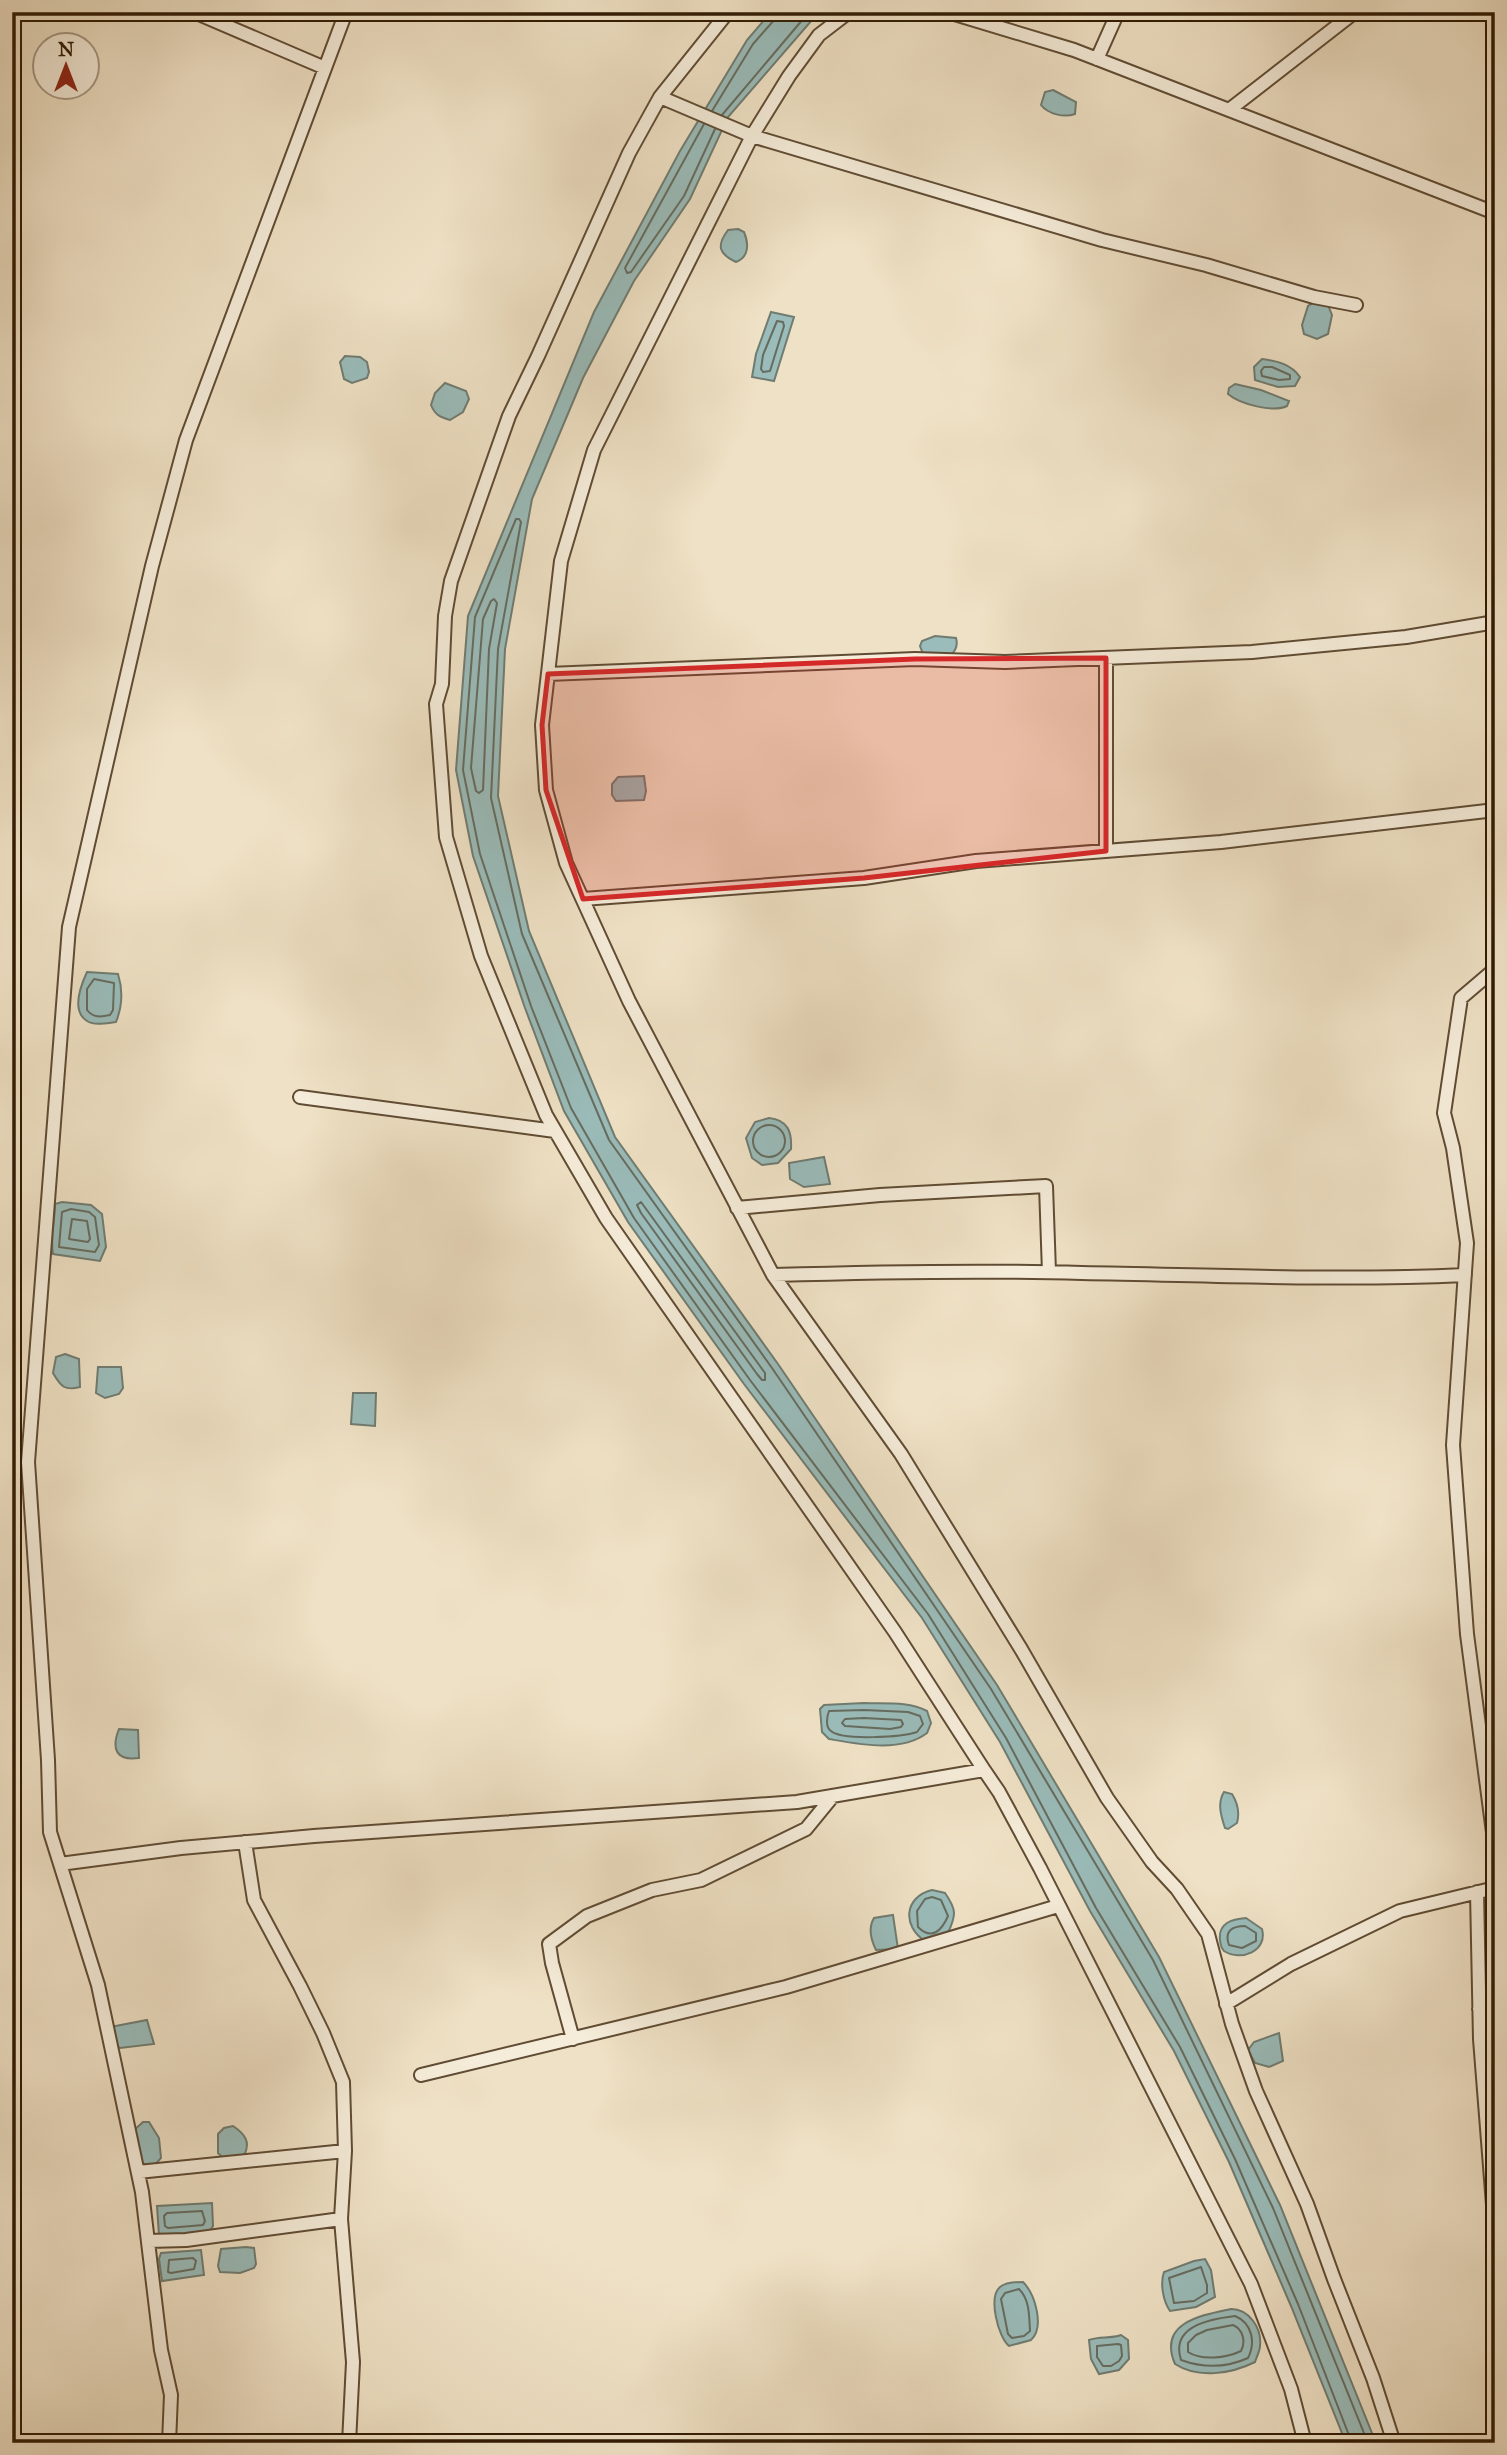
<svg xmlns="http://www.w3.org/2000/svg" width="1507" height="2455" viewBox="0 0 1507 2455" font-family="'IM FELL Great Primer',serif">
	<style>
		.water { fill: #9abcba; stroke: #707c71; stroke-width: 2 }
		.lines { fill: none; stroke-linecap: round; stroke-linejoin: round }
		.shore { stroke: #666c5f; stroke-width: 2 }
		.street-casing { stroke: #604c34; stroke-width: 16 }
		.street { stroke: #f5ecd9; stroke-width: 12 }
		.marked { fill: #d62828; fill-opacity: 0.2; stroke: #d62828; stroke-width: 5; stroke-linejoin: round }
	</style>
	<rect width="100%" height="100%" fill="#efe1c5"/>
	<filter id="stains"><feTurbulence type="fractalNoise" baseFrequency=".00286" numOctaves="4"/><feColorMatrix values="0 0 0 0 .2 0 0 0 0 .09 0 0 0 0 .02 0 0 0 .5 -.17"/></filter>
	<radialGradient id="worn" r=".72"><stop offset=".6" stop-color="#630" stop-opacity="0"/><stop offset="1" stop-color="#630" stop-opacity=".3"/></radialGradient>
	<path class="water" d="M771 12H819L728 117 690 199 634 281 583 378 532 499 505 649 498 796 529 931 615 1137 778 1364 997 1685 1159 1957 1280 2205 1376 2443H1346L1291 2306 1229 2162 1174 2051 1090 1911 1000 1742 922 1618 744 1384 628 1222 564 1111 525 1008 473 856 456 770 468 616 594 312 680 151 747 40Z
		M1053 90 1076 102 1075 114C1064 118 1048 114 1041 105L1045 92Z
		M738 229 744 232C749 244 749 257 736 262 719 254 716 246 728 230Z
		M1314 302 1328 305 1332 315 1328 334 1317 339 1304 334 1302 325 1308 306Z
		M771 312 794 317 774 381 752 377 756 354Z
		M345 356 360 357 367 362 369 372 367 378 352 383 344 379 340 362Z
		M1262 359C1277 361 1291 364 1300 377L1295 386 1278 387 1255 380 1254 367Z
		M445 383 466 391 469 399 463 412 450 420C440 417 435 415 431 405L435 393Z
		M1235 384 1261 390 1289 401 1287 406C1273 413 1240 404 1228 394L1229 388Z
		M935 636 956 638C958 645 956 651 950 656L923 654 920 646 922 641Z
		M644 776 646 791 644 800 616 801 612 795V784L618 777Z
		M87 972 118 974C123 990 122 1007 116 1022 107 1023 95 1026 87 1021 71 1011 81 985 87 972Z
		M769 1118C788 1120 792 1132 791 1149L778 1163 762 1165 752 1158 746 1138 755 1122Z
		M824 1157 830 1184 804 1187 790 1179 789 1163Z
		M62 1202 91 1205 102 1214 106 1247 100 1261 53 1254C50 1238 55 1221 55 1204Z
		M65 1354 79 1359 80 1387C65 1391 61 1387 53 1373L56 1357Z
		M98 1367H121L123 1388 119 1394 105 1398 96 1393Z
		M353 1393H376L375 1426 351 1424Z
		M864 1703C885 1704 908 1701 927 1711L931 1723 927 1733C901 1753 858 1744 829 1739L822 1732 820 1709 824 1705Z
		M119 1729 138 1730 139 1758C116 1761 111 1749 119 1729Z
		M1224 1792 1232 1794C1237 1802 1240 1812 1237 1823L1228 1829 1225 1828C1221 1816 1217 1803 1224 1792Z
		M932 1890 945 1893C957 1910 956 1915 948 1933L925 1941C902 1926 904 1897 932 1890Z
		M893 1915 898 1949 876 1950C871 1940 868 1928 874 1918Z
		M1246 1918 1262 1929C1268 1951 1241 1962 1224 1951 1220 1947 1221 1945 1220 1940 1218 1923 1232 1919 1246 1918Z
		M147 2020 154 2044 120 2048 110 2041V2027Z
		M1279 2033 1283 2061 1269 2067 1255 2063 1248 2050 1254 2042Z
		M143 2122H149L159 2138 161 2158 153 2167H145L139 2157 132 2132Z
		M233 2126C245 2134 251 2142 244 2156L226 2161 218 2153V2134L224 2128Z
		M212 2203 213 2226 210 2231 159 2236 157 2206Z
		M246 2247 254 2248 256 2264 254 2268 240 2273 220 2272 218 2266 221 2249Z
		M201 2250 204 2275 162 2281 159 2259 161 2253Z
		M1205 2259 1211 2270 1215 2297 1196 2307 1170 2311C1163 2301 1160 2283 1164 2272L1194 2261Z
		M1023 2282C1035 2294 1045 2327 1031 2340L1009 2346C998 2337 988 2297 1000 2287 1006 2282 1016 2282 1023 2282Z
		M1231 2309C1249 2309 1262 2328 1260 2346 1260 2351 1256 2358 1255 2362 1231 2374 1198 2379 1175 2364 1157 2322 1203 2315 1231 2309Z
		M1121 2335 1128 2340 1129 2359 1119 2370 1099 2374 1091 2359 1089 2340C1100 2336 1110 2339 1121 2335Z"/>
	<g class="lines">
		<path class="shore" d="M712 111 753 44 775 19 776 12
			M722 115 809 12
			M704 124 625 268 627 273 631 272 684 196 715 129
			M777 321 783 322 784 326 770 371 763 372 761 369 763 355Z
			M1264 367H1272L1290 375V379L1279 380 1262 376 1261 371Z
			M494 599 497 603 489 649 483 790 479 793 476 791 471 768 483 619 491 601Z
			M94 979 114 983 113 1010 110 1015C101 1017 93 1018 87 1010V989Z
			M753 1141a16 16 0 1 1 32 0a16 16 0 1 1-32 0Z
			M641 1202 765 1373V1380H762L757 1374 641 1213 637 1205Z
			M71 1209 89 1212 95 1217 99 1245 95 1252 59 1247 62 1212Z
			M72 1219 87 1221 90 1239 88 1242 69 1239Z
			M864 1710 908 1712 920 1716 923 1724 917 1732C903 1737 842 1741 831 1731 825 1727 827 1716 829 1711Z
			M864 1718 901 1720 903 1724 901 1727 890 1729 845 1726 842 1723 845 1719Z
			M932 1897 941 1900 948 1916C942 1930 932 1941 918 1927L917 1911 925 1899Z
			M1245 1926 1256 1933V1941L1242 1948 1229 1945C1224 1931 1232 1926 1245 1926Z
			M202 2211 205 2221 203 2225 168 2228 165 2226 164 2216 167 2213Z
			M193 2258 196 2261 194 2269 171 2273 168 2272 169 2260Z
			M1201 2267 1207 2285V2293L1194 2301 1174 2303 1169 2278Z
			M1019 2289C1030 2300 1029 2316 1030 2331L1024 2336 1012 2338 1008 2334 1001 2299 1005 2293Z
			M1235 2316C1252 2323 1256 2342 1248 2358 1226 2368 1203 2368 1181 2360 1170 2326 1210 2319 1235 2316Z
			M1233 2325C1243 2329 1246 2342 1241 2351 1226 2358 1202 2361 1188 2352V2343L1196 2335 1207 2330Z
			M1118 2344 1121 2345 1122 2356 1119 2361 1111 2366H1103L1097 2357V2346Z
			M1352 2443 1298 2304 1235 2159 1180 2047 1096 1908 1006 1738 928 1614 750 1380 634 1218 571 1108 531 1006 480 854 463 770 475 617 516 519H519L521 522 498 649 491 798 522 934 609 1140 772 1368 991 1689 1153 1960 1273 2208 1368 2443"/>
		<g class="street-casing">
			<path id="street" d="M194 12 325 68
				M728 12 660 97 629 153 538 356 509 416 451 581 445 616 442 684 436 704 446 837 481 956 546 1115 606 1218 895 1632 984 1770
				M849 12 819 35 789 76 752 136 594 450 561 561 542 725 546 790 566 863 629 1001 773 1275 901 1454 1021 1649 1107 1798 1152 1862 1177 1889 1208 1934 1232 2024 1256 2091 1307 2204 1334 2279 1373 2378 1394 2443
				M948 12 1074 50 1495 213
				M1097 59 1118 12
				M660 97 752 136 1102 240 1206 265 1314 297 1356 305
				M1229 110 1355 12
				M1106 658V851
				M548 674 915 659 1005 662 1252 652 1406 637 1495 622
				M583 899 864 878 976 861 1221 842 1495 810
				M1495 969 1461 998 1444 1113 1453 1148 1467 1243 1453 1445 1467 1634 1495 1848
				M300 1097 555 1131
				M737 1208 880 1195 1046 1186 1049 1272
				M773 1275C875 1272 979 1270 1082 1273 1210 1275 1337 1281 1465 1275
				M60 1864 181 1848 314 1836 797 1802 984 1770 999 1792 1040 1868 1251 2284 1291 2389 1305 2443
				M1477 1892 1480 2039 1495 2230
				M1226 2004 1291 1964 1400 1911 1495 1888
				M1479 2009 1495 2008
				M573 2039 552 1963 549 1944 587 1916 652 1890 701 1880 806 1829 833 1796
				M421 2075 786 1987 1058 1906
				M138 2172 345 2151 343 2082 323 2033 300 1986 254 1900 245 1842
				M341 2219 345 2151
				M148 2241 186 2240 341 2219 353 2362 349 2443
				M169 2443 171 2395 161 2350 142 2192 98 1985 50 1832 48 1760 28 1462 69 927 152 566 186 440 346 12"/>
		</g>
		<use href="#street" class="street"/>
	</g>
	<path class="marked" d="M1106 658V851L864 878 583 899 546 790 542 725 548 674 915 659Z"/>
	<rect width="1507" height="2455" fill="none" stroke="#efe1c5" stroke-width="42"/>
	<rect x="14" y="14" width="1479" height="2427" fill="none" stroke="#311b04" stroke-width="3.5"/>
	<rect x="21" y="21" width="1465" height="2413" fill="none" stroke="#311b04" stroke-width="2"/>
	<g transform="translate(66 66)"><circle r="33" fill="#f5ecd9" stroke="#a79884" stroke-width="2"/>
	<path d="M0-5L12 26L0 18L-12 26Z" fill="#8f2418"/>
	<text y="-10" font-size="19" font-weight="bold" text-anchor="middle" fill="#311b04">N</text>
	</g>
	<rect width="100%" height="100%" filter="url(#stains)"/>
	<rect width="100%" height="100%" fill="url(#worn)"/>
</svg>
